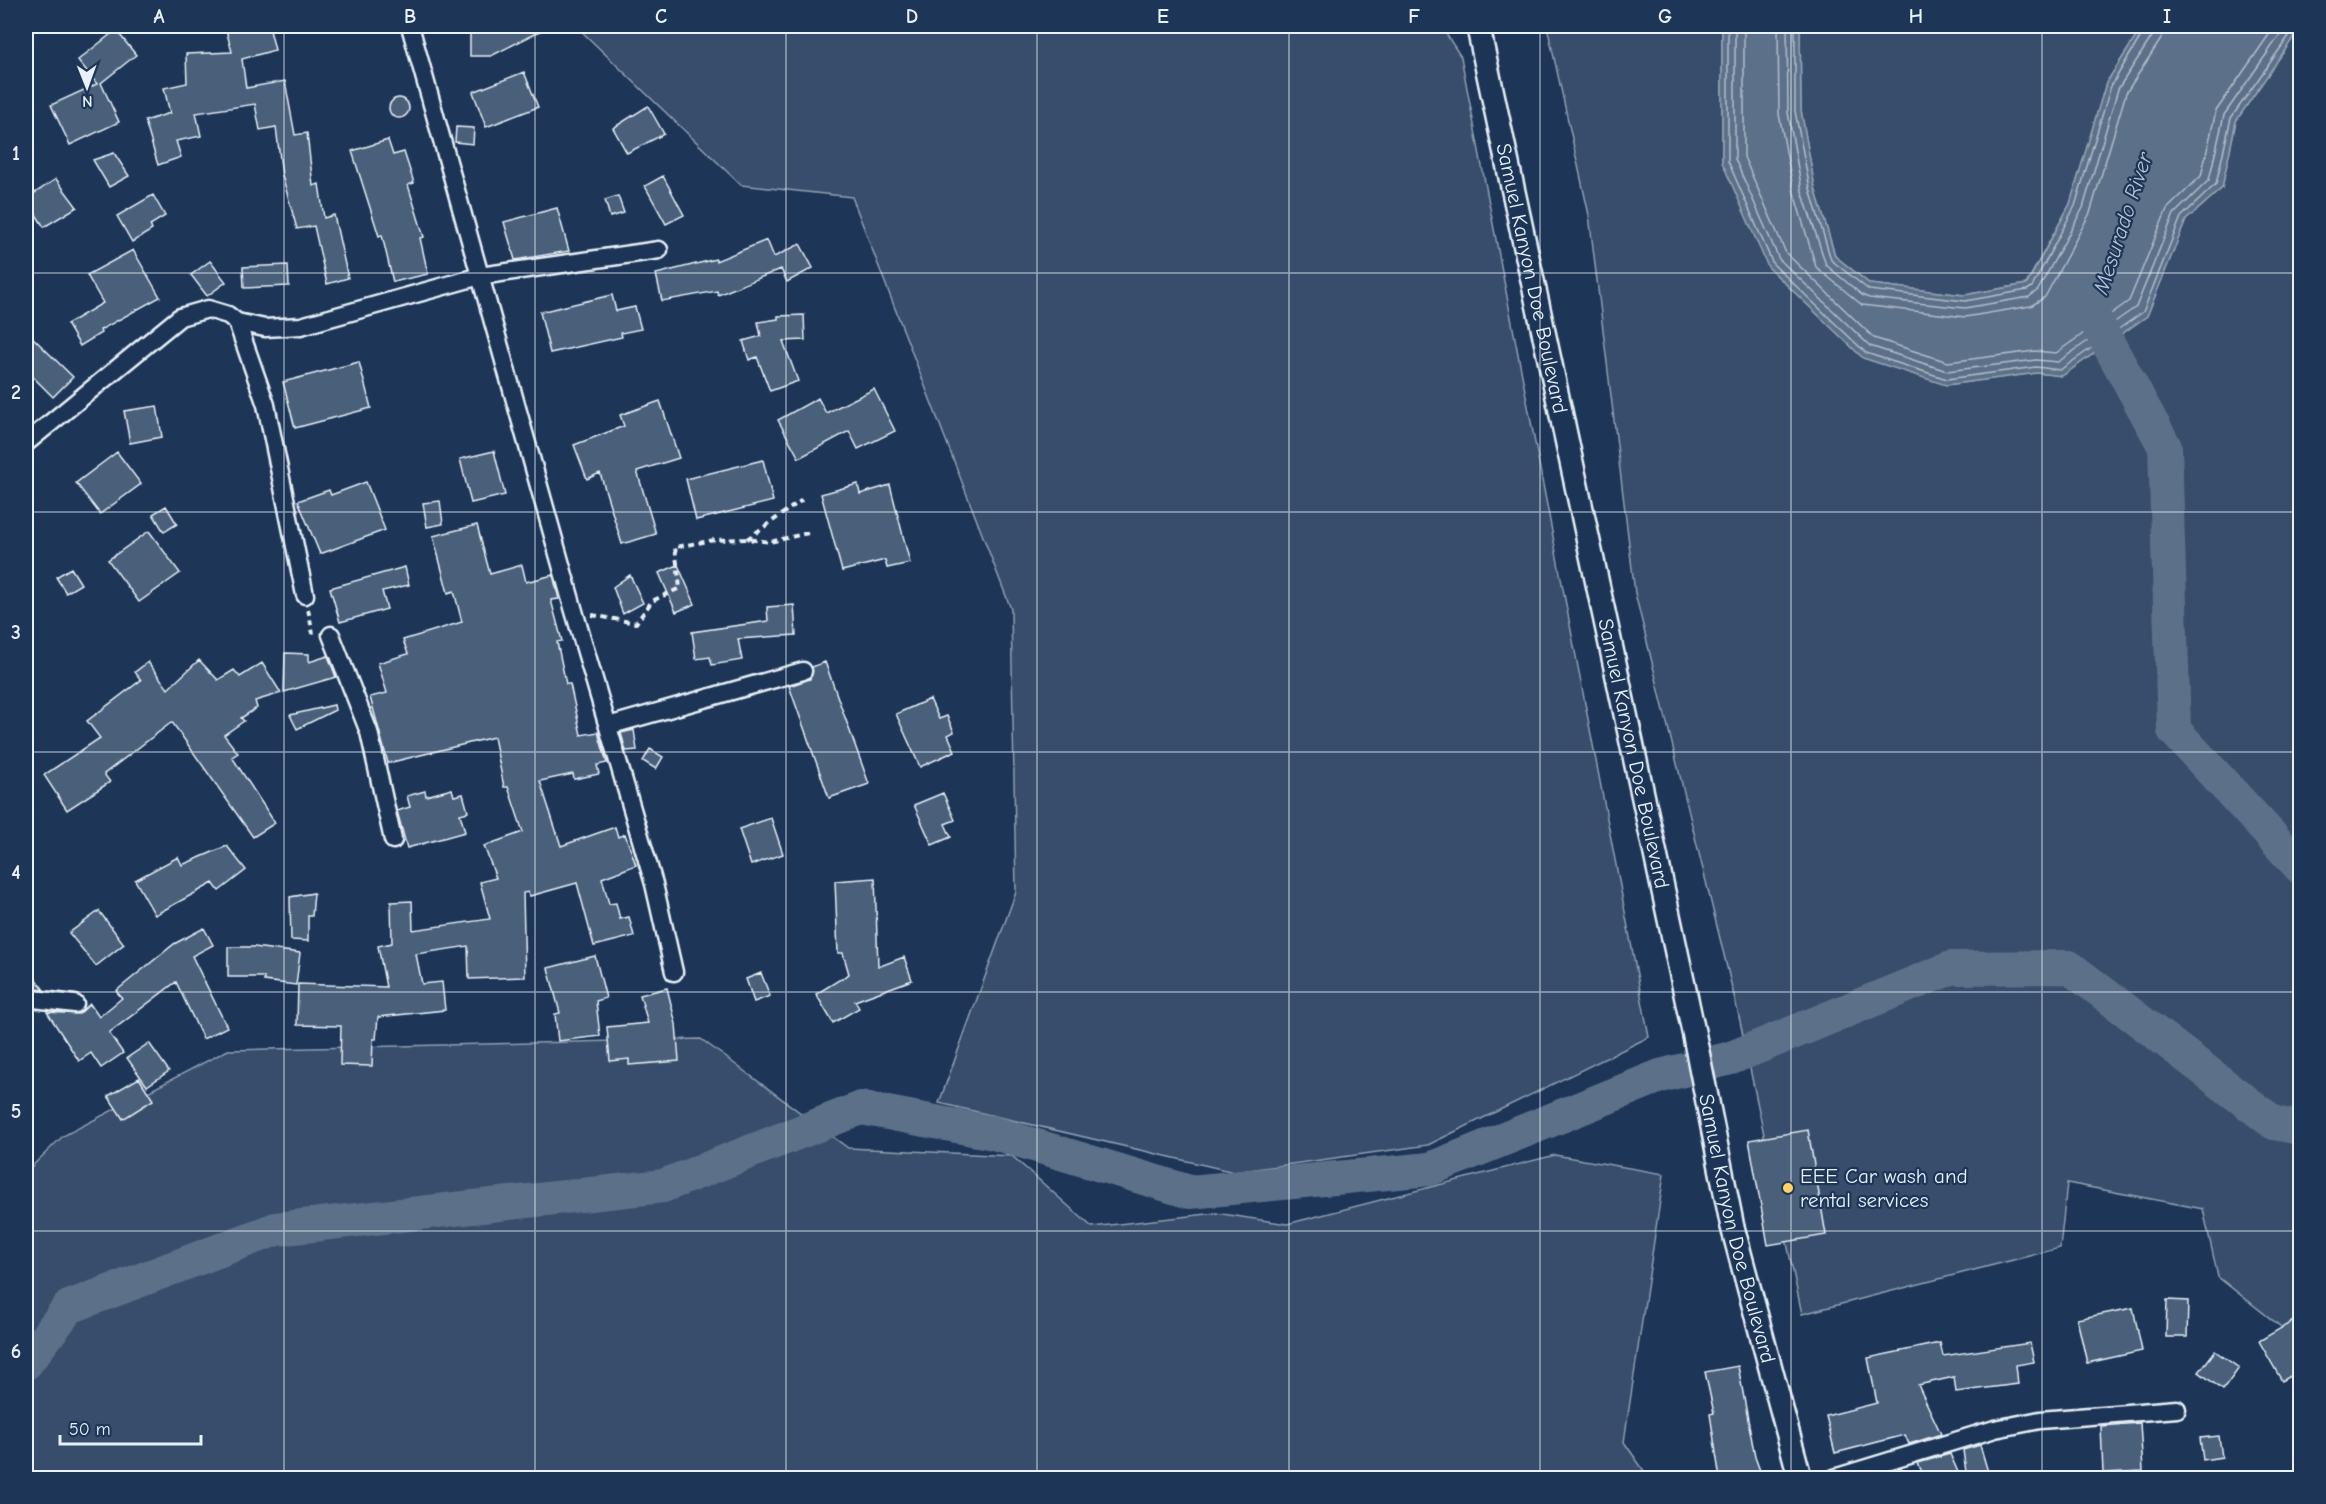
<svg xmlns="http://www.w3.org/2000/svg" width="2326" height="1504" viewBox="0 0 2326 1504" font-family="'Comic Neue',sans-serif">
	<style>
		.green { fill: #374d6c; stroke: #909fb2; stroke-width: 1.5 }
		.water { fill: #5d7089; stroke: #95a4b5; stroke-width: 1.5 }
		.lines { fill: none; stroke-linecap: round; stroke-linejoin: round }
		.shore { stroke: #b0bdcc; stroke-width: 1.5 }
		.river { stroke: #5d7089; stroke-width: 34 }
		.building { fill: #495e7a; stroke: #e8f1f8; stroke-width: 1.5 }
		.street-casing { stroke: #e8f1f8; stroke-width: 21 }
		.secondary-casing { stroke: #e8f1f8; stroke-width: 27 }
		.path { stroke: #e8f1f8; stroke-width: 4; stroke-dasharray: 6 4.5; stroke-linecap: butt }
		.street { stroke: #1d3557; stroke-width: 16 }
		.secondary { stroke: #1d3557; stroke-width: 22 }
		.grid { fill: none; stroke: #e8f1f8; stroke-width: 1.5; stroke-opacity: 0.55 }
		.poi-dot { fill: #ffd166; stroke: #1d3557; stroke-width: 2 }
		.labels { text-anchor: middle; stroke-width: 4.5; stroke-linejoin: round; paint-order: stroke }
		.street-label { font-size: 21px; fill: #e8f1f8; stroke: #1d3557 }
		.poi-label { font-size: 21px; fill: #e8f1f8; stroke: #1d3557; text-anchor: start }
		.water-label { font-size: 22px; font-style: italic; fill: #b7c4d1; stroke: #1d3557 }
		.neatline { fill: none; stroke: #e8f1f8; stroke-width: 2 }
		.grid-label { font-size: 20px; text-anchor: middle; font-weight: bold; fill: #e8f1f8 }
	</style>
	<rect width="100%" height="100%" fill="#1d3557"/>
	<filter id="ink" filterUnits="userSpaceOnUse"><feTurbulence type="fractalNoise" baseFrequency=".0167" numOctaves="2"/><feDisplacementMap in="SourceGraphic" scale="12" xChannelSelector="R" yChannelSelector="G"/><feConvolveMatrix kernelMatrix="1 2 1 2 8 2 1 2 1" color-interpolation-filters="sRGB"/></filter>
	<g filter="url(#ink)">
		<path class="green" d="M576 26H1441L1461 57 1649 1037 1428 1145 1234 1172 939 1103 1016 892 1011 609 852 197 741 185Z
			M1547 26H1722V162L1946 385 2037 373 2062 376 2147 316 2186 220 2222 188 2236 121 2300 28V1342L2218 1277 2203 1209 2067 1183 2060 1248 1802 1314 1738 1012 1635 593 1589 215Z
			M1800 26H2143L2106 83 2070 204 2026 284 1964 295 1870 284 1835 256 1815 188 1801 110Z
			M701 1039 848 1148 1012 1156 1092 1227 1216 1213 1287 1224 1555 1155 1664 1174 1624 1442 1649 1478H26V1172L63 1136 228 1050Z"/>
		<path class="water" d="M1722 26H1800L1801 110 1815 188 1835 256 1870 284 1964 295 2027 284 2070 204 2106 83 2143 26H2300V28L2236 121 2222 188 2186 220 2147 316 2062 376 2037 373 1946 385 1863 358 1768 267 1722 162Z"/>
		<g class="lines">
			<path class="shore" d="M1728 26V161L1773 264 1866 353 1947 379 2036 367 2060 370 2143 312 2181 217 2216 184 2231 118 2296 26
				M1735 26V159L1779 259 1870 346 1947 371 2036 360 2058 362 2136 307 2174 214 2209 180 2224 115 2286 26
				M1744 26V157L1786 253 1874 338 1948 362 2035 351 2056 353 2129 301 2167 209 2201 176 2216 111 2275 26
				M1778 26 1779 114 1794 193 1816 267 1862 305 1965 317 2031 306 2045 297 2090 213 2126 93 2161 39 2164 26
				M1787 26 1788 112 1802 191 1826 265 1862 295 1869 298 1965 308 2029 297 2038 290 2083 208 2118 89 2153 35 2155 26
				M1795 26V111L1810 189 1831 260 1869 290 1965 301 2027 290 2032 287 2075 206 2111 86 2147 26"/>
			<path class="river" d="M2092 314 2165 447 2174 730 2300 867
				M26 1363 69 1307 276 1229 663 1186 861 1108 994 1133 1190 1192 1430 1169 1660 1076 1731 1058 1951 968 2069 967 2274 1123 2300 1128"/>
		</g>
		<path class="building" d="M225 26H269L275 50 242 59 246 88 285 81 295 135 307 133 313 186 319 184 324 218 334 215 348 278 327 284 314 226 297 229 282 175 276 127 260 130 255 104 196 113 201 136 176 141 181 157 158 165 145 121 170 113 164 88 187 83 186 54 232 52Z
			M470 26H550L491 56H470Z
			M116 30 136 55 101 83 119 122 70 145 51 105 97 84 78 60Z
			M524 72 538 107 486 127 473 92Z
			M389 108a10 10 0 1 1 20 0a10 10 0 1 1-20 0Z
			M648 106 664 134 627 153 613 128Z
			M456 127 474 128 473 144 455 142Z
			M388 140 393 155 404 152 414 183 408 185 424 237 420 238 428 274 393 282 382 235 379 236 352 151Z
			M114 153 129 176 109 187 93 160Z
			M663 176 684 215 666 224 645 186Z
			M56 179 77 207 44 227 26 199Z
			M153 195 165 216 150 225 152 230 132 242 117 216Z
			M618 196 624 213 610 217 605 200Z
			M557 208 569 251 515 260 504 222Z
			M767 240 774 257 800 244 813 268 787 282 781 269 718 295 717 291 662 301 656 274 716 259V261Z
			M133 250 160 297 100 330 101 333 80 346 67 324 103 303 87 275Z
			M210 261 226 282 207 296 191 275Z
			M288 265 289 286 244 288 243 267Z
			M612 295 616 311 635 307 641 329 621 333 622 337 550 353 540 312Z
			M804 315 805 340 783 341 798 381 770 391 757 357 749 360 743 341 761 336 758 322 778 319V316Z
			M26 331 73 377 53 397 26 370Z
			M359 362 371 408 295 428 283 382Z
			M874 389 895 431 858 449 849 431 799 458 778 420 818 398 826 413Z
			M660 401 679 458 637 471 656 534 622 544 600 473 587 479 574 445 624 426 620 415Z
			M157 406 162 437 130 443 124 411Z
			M494 451 505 495 471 503 460 459Z
			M117 452 141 484 100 514 76 483Z
			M763 460 773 501 696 520 686 479Z
			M366 482 385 530 320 554 298 501 329 490 331 495Z
			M858 484 860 494 890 485 910 563 887 568 885 560 842 571 821 494Z
			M440 501 443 524 427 527 423 503Z
			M166 506 177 524 164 532 153 514Z
			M477 525 490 574 522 565 526 582 553 575 559 599 551 600 562 641 557 642 566 684H570L581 735 598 732 607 763 597 765 599 774 574 779 573 774 540 781 561 846 615 827 618 837 625 834 636 865 602 878 609 904 616 903 620 919 629 917 634 936 594 946 577 883 530 896 528 892 523 893 525 977 469 979 468 946 416 954 422 984 442 982 445 1010 378 1017 376 1039H373L372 1066 340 1065 341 1026 297 1025 298 984 386 987 378 946 392 943 391 902 412 901 413 930 490 919 480 882 496 878 484 846 523 832 508 787H504L494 737 388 763 370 697 387 693 378 663 408 654 403 640 462 622 454 591 448 593 433 536Z
			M149 531 180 573 139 602 108 560Z
			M678 565 695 604 676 612 659 573Z
			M405 567 409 585 382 591 387 609 340 622 330 588Z
			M71 568 81 584 66 593 56 577Z
			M630 575 643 603 623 614 613 587Z
			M794 605 796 635 738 639 742 660 712 665 710 657 696 659 692 632 768 621 767 607Z
			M285 653 309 654V662L328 656 336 677 284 692Z
			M199 660 218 680 234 670 240 677 262 663 281 693 255 701 257 708 241 718 244 721 224 735 238 753 232 757 275 823 253 837 172 722 104 774 110 782 67 810 44 775 100 738 87 721 141 680 135 672 148 662 168 689Z
			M825 662 869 784 829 798 789 686 810 679 812 667Z
			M930 699 939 719 947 716 954 732 948 735 955 751 920 767 896 714Z
			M334 705 335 710 297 729 290 715Z
			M634 730 637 750 626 751 621 733Z
			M650 749 663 757 656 769 643 761Z
			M452 789 454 796 463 794 468 812 460 814 465 832 407 848 397 811 410 807 407 796 425 791 426 796Z
			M943 793 955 820 945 824 951 837 932 845 914 805Z
			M771 818 783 854 751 865 739 829Z
			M227 846 246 870 219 891 213 883 155 915 135 880 178 857 182 865Z
			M875 878 878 967 904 957 912 980 855 1001 859 1008 833 1023 816 994 849 974 843 953H838L835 881Z
			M314 893 312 916H308V941L291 940 290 897Z
			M99 911 124 944 96 966 69 933Z
			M204 928 213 945 192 956 227 1027 203 1039 176 982 109 1033 123 1053 101 1068 91 1053 79 1061 47 1012 79 1014 90 1004 99 1017 122 998 116 991 174 944Z
			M228 947H254L300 953 296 985 264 981V977H228Z
			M595 956 606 998 596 1001 600 1036 558 1041 555 1014 560 1013 548 968Z
			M26 966 44 990 26 988Z
			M761 973 770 996 754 1002 746 979Z
			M667 988 676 1024 679 1061 629 1065V1059L610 1061 607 1027 648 1023 640 995Z
			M149 1043 169 1071 147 1086 127 1058Z
			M139 1078 153 1100 123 1119 108 1096Z
			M1808 1130 1826 1235 1768 1245 1749 1140Z
			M2167 1300 2188 1301 2187 1337H2166Z
			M2133 1308 2142 1351 2087 1363 2077 1319Z
			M2295 1320 2301 1329V1360L2292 1365 2296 1373 2282 1381 2259 1341Z
			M1940 1343 1943 1356 2030 1343 2034 1362 2016 1365 2018 1384 1956 1392 1954 1377 1918 1385 1941 1434 1909 1444 1905 1435 1835 1453 1826 1416 1877 1403 1868 1358Z
			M2215 1351 2239 1368 2223 1390 2199 1372Z
			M1738 1366 1755 1457 1763 1479H1720L1710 1414 1714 1413 1705 1372Z
			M2140 1423 2143 1471 2103 1473 2101 1426Z
			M2219 1436 2222 1457 2203 1460 2200 1438Z
			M1980 1445 1990 1479H1967L1963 1450Z
			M1950 1454 1961 1479H1925L1918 1463Z"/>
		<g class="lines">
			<g class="street-casing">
				<path id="street" d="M410 26 574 611 654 884 674 972
					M237 322 266 405 305 595
					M26 443 180 317 208 309 228 315 237 322 265 328 301 326 480 276 659 250
					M331 635 369 732 393 840
					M608 726 803 671
					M26 998 75 1004
					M1834 1478 1995 1429 2040 1420 2177 1409"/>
			</g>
			<g class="secondary-casing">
				<g id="secondary">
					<path id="s1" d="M1478 26 1694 1034 1732 1225 1800 1478"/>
				</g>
			</g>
			<path class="path" d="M747 539 802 500
				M308 609 313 634
				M592 615 636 623 652 601 680 588 675 547 715 540 747 539 770 542 812 532"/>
			<use href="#street" class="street"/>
			<use href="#secondary" class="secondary"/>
		</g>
	</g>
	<path class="grid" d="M284 26V1478M535 26V1478M786 26V1478M1037 26V1478M1289 26V1478M1540 26V1478M1791 26V1478M2042 26V1478M26 273H2300M26 512H2300M26 752H2300M26 992H2300M26 1231H2300"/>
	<circle class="poi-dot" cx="1788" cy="1188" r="6"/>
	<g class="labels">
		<g class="street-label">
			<text dy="7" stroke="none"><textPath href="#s1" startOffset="258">Samuel Kanyon Doe Boulevard</textPath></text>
			<text dy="7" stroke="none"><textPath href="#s1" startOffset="744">Samuel Kanyon Doe Boulevard</textPath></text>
			<text dy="7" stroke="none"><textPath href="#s1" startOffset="1230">Samuel Kanyon Doe Boulevard</textPath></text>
		</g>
		<g class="poi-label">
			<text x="1800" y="1183">EEE Car wash and<tspan x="1800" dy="24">rental services</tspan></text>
		</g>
		<g class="water-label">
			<text transform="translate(2122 223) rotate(-72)" y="8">Mesurado River</text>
		</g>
	</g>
	<rect width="2326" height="1504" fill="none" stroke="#1d3557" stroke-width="66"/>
	<g transform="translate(87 87) rotate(179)" stroke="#1d3557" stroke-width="4.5" paint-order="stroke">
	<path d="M0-4.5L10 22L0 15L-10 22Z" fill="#e8f1f8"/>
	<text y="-9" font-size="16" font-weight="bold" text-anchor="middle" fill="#e8f1f8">N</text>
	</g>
	<path d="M60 1435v9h141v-9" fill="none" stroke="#e8f1f8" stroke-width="3"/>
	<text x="69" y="1435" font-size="18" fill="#e8f1f8" stroke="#1d3557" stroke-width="4.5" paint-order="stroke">50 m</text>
	<rect x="33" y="33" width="2260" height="1438" class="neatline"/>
	<g class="grid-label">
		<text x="159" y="23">A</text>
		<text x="410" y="23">B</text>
		<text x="661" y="23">C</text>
		<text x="912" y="23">D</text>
		<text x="1163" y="23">E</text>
		<text x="1414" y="23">F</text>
		<text x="1665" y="23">G</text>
		<text x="1916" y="23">H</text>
		<text x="2167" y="23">I</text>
		<text x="16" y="160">1</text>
		<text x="16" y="399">2</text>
		<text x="16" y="639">3</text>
		<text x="16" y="879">4</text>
		<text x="16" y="1118">5</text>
		<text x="16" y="1358">6</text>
	</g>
</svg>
